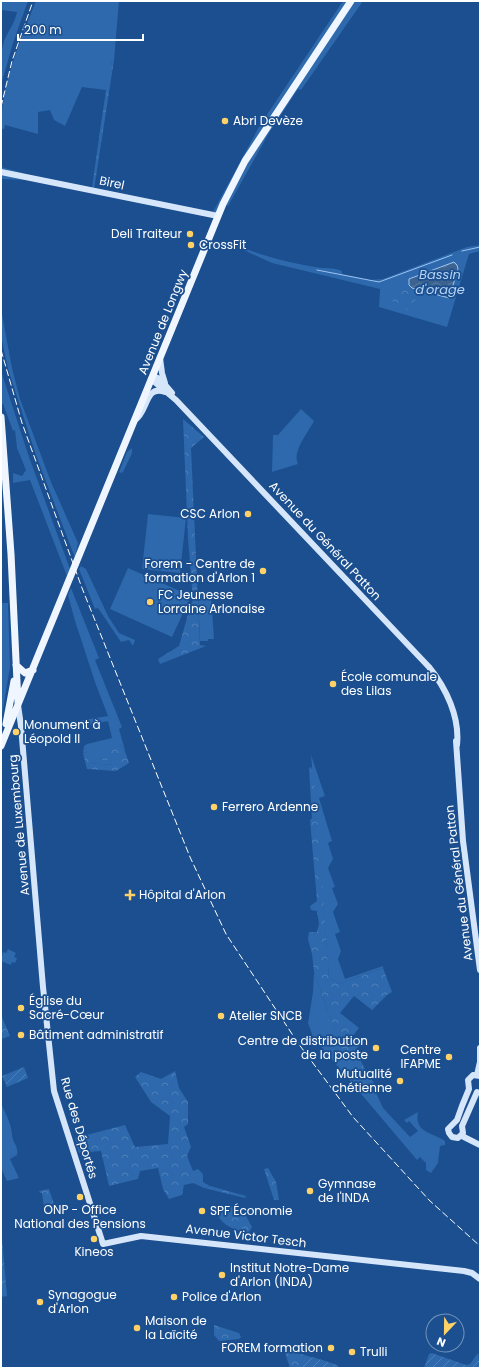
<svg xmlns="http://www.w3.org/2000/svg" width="481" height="1369" viewBox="0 0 481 1369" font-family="Poppins,sans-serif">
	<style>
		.grass { fill: #2e69ad }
		.forest { fill: url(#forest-crowns) }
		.garden { fill: url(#garden-furrows) }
		.water { fill: url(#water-waves); stroke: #9cc4f0 }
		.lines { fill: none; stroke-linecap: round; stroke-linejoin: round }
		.stream { stroke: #9cc4f0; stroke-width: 1 }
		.secondary { stroke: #d6e6fa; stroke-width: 6 }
		.primary { stroke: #f0f6ff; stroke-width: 7 }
		.rail { stroke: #fff; stroke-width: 1; stroke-dasharray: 7 3; stroke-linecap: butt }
		.poi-dot { fill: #ffd166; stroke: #1b4f8f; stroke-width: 1.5 }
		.labels { text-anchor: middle; stroke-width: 3.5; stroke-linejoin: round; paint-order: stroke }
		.poi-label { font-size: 12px; fill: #fff; stroke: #1b4f8f; text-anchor: start }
		.street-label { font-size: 12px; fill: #fff; stroke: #1b4f8f }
		.water-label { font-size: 13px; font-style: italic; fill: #b5d3f5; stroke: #1b4f8f }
	</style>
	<defs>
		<pattern id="forest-crowns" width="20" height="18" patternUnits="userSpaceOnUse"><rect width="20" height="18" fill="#2e69ad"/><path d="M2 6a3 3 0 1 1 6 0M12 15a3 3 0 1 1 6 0" fill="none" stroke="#4d80b9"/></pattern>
		<pattern id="garden-furrows" width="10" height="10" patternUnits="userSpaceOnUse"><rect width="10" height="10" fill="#2e69ad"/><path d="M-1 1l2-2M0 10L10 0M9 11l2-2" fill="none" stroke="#4d80b9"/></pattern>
		<pattern id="water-waves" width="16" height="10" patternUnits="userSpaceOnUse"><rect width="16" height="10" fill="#3c6290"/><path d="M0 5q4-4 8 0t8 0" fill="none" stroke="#597aa1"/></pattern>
	</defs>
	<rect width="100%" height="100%" fill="#1b4f8f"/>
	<path class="grass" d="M1 1H28L13 43 1 85C1 70 0 54 4 41 8 31 15 23 17 12L1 10Z
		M36 1H119L114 60H112L101 143 98 145 106 90 82 87 65 126 54 120 50 110 38 112V134L5 125 4 129H1C1 85 20 41 36 1Z
		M343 1H363L301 90 298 89 269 133 228 206 223 204 218 216 29 180 1 179V167L29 175 213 212 260 125Z
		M231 242C257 255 286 262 315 267 324 269 334 267 342 271V274L369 280 383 279 467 247 480 245V251L469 254 447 327 379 307 380 289 272 263 230 244Z
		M1 309 12 368 20 399 51 482 78 543 75 558 36 455 8 369 1 336Z
		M1 371 29 457 70 569 67 576 30 480 13 483V473L22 476 26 470 17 448 15 430 13 431 3 404H1Z
		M301 409 314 421C308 433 292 451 298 464L272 472 273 435H278Z
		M132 448V453L123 472 121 473 119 472 127 452Z
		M148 514 186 518 180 573 142 569Z
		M81 566 86 569 108 616 119 633 135 640 133 646 129 640 121 642 98 608 95 609 79 569Z
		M128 568 191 596 172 637 110 609Z
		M71 588 99 658 95 660 122 727 119 729 126 754 120 744 109 760 111 765 86 763V752L83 753 84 746 87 744 112 738 108 721 83 726 84 729 79 730 77 721 108 716 96 685 75 621 68 595Z
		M198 596H211L214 639H208V641H200Z
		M1 603H8L10 667 1 721Z
		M311 755 325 796 319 798 332 841 328 843 333 859 328 868 335 887 332 888 338 904 333 912 340 932 335 934 341 951 338 959 345 979 383 966V968L339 984 329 977Z
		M8 949 16 953 14 957 17 958 15 963 12 962 11 965 1 961 3 952 6 953Z
		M314 972 327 1010 359 1086 368 1087 372 1084 383 1108 410 1137 418 1131 409 1121 407 1123 404 1120 418 1112C414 1133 432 1132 445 1141V1145L440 1146 438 1163 431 1173 426 1170V1163L420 1157 417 1160 313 1037 308 1023 313 992Z
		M1 1104C6 1114 11 1123 12 1134 12 1142 19 1146 17 1155L10 1159 19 1178 7 1181 1 1168Z
		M198 1169 203 1174V1182L210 1186 204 1188 193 1183V1171Z"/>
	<path class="forest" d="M112 60H114L94 189 92 188 98 145 101 143 99 137Z
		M405 289 418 293 412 310 409 311 392 301 395 294Z
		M183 419 204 437 191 448 200 645 206 646 160 664 158 659 179 646 191 604 193 600 188 538Z
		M117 744H120L126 754 129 763 116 771 87 769 83 753 85 752 92 760 88 763 111 765 109 760H98L97 755Z
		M311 767 314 774 329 977 339 984 383 968 392 992 387 995 372 1010 354 996 340 1013 359 1028 351 1038 360 1045 355 1050 366 1071 374 1083 368 1087 370 1093 368 1094 358 1086 327 1010 314 972 312 954 308 939 309 932H317L319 924 317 911 311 910 310 906 317 901 310 820 312 818 309 768Z
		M1 1015 10 1036 1 1039Z
		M175 1071 179 1088 188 1102V1124L184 1127 191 1147 187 1156 193 1171V1183L184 1185 182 1195 169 1199 163 1189 158 1168 140 1171 138 1179 109 1186 101 1151 79 1153 75 1138 125 1125 135 1147 168 1144 170 1116 151 1102 135 1077 141 1072 161 1079Z
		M268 1168 276 1182 279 1200H274L264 1169Z
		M210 1186 246 1196 245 1198 204 1188Z
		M49 1189 54 1204 44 1207 42 1193H40L39 1191Z
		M221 1205 232 1206 235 1213 246 1216 252 1227 249 1232C234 1230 225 1227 217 1215L219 1207Z
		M1 1227 7 1296 1 1297Z
		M214 1325 239 1333 241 1337 239 1339 219 1341 214 1335Z
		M285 1349 337 1365 339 1368H290L284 1350Z"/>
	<path class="garden" d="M24 1067 28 1078 7 1087 2 1076Z
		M432 1353 466 1365 470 1364 478 1353 480 1368H424L429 1354Z
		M313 1357 337 1365 339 1368H301L299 1365Z"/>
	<path class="water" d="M454 262 457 265 458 269 449 298 412 288 409 285V279Z"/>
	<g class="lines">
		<path class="stream" d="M462 251 480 247
			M317 270 379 282 452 255"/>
		<path class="secondary" d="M1 172 218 216
			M160 358 162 373 165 383
			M153 376 160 379 172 393
			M151 379 176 400 429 667C446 688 460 717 457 745
			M135 420C148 412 145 384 165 392
			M18 705 21 726 43 987 54 1091 103 1244 141 1236 464 1271 472 1273 480 1279
			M456 741 463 841 480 970
			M477 1075 480 1062V1048
			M477 1092 462 1126 463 1133 458 1138 452 1137 449 1133 448 1129 457 1120 462 1106 469 1089 468 1080 473 1075 480 1076
			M462 1136 480 1145"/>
		<path class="primary" d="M1 417 11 554 18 703
			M16 665 25 673 33 670
			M6 724 14 681
			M1 746 223 204 245 161 351 1"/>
		<path class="rail" d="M1 107 12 61 33 1
			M1 350 22 423 82 588 190 857 226 934 298 1043 353 1117 430 1201 480 1246"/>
	</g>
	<g class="poi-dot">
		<circle cx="225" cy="121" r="4"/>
		<circle cx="190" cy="234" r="4"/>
		<circle cx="191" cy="245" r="4"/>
		<circle cx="248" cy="514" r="4"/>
		<circle cx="263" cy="571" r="4"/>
		<circle cx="150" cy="602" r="4"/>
		<circle cx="333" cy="684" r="4"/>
		<circle cx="16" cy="732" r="4"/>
		<circle cx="214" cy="807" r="4"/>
		<path d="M128 889h4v4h4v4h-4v4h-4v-4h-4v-4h4z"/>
		<circle cx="21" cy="1008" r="4"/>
		<circle cx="221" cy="1016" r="4"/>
		<circle cx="21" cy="1035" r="4"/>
		<circle cx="376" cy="1048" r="4"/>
		<circle cx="449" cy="1057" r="4"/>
		<circle cx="400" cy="1081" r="4"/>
		<circle cx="310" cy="1191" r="4"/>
		<circle cx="80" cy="1197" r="4"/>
		<circle cx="202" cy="1211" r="4"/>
		<circle cx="94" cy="1239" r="4"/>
		<circle cx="222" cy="1275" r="4"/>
		<circle cx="174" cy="1297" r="4"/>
		<circle cx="40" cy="1302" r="4"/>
		<circle cx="137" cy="1328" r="4"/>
		<circle cx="331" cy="1348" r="4"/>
		<circle cx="352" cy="1352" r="4"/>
	</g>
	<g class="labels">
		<g class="poi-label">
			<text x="233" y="125">Abri Devèze</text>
			<text x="182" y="238" text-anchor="end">Deli Traiteur</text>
			<text x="199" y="249">CrossFit</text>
			<text x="240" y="518" text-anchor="end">CSC Arlon</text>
			<text x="255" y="568" text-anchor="end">Forem - Centre de<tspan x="255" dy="14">formation d'Arlon 1</tspan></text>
			<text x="158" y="599">FC Jeunesse<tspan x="158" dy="14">Lorraine Arlonaise</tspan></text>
			<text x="341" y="681">École comunale<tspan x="341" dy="14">des Lilas</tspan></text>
			<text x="24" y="729">Monument à<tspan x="24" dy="14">Léopold II</tspan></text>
			<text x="222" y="811">Ferrero Ardenne</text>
			<text x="139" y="899">Hôpital d'Arlon</text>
			<text x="29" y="1005">Église du<tspan x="29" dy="14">Sacré-Cœur</tspan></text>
			<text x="229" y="1020">Atelier SNCB</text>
			<text x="29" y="1039">Bâtiment administratif</text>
			<text x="368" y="1045" text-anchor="end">Centre de distribution<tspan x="368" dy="14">de la poste</tspan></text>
			<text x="441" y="1054" text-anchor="end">Centre<tspan x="441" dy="14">IFAPME</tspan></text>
			<text x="392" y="1078" text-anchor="end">Mutualité<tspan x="392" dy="14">chétienne</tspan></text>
			<text x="318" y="1188">Gymnase<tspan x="318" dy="14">de l'INDA</tspan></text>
			<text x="80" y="1214" text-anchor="middle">ONP - Office<tspan x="80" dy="14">National des Pensions</tspan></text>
			<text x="210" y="1215">SPF Économie</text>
			<text x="94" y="1256" text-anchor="middle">Kineos</text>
			<text x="230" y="1272">Institut Notre-Dame<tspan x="230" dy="14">d'Arlon (INDA)</tspan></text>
			<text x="48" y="1299">Synagogue<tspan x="48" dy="14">d'Arlon</tspan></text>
			<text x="182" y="1301">Police d'Arlon</text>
			<text x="145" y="1325">Maison de<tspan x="145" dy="14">la Laïcité</tspan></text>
			<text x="323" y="1352" text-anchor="end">FOREM formation</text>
			<text x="360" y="1356">Trulli</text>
		</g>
		<g class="street-label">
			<text transform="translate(112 183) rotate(12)" y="4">Birel</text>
			<text transform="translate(163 322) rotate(-68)" y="4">Avenue de Longwy</text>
			<text transform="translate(325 541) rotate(47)" y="4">Avenue du Général Patton</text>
			<text transform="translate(19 825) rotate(-95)" y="4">Avenue de Luxembourg</text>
			<text transform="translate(459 883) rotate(-97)" y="4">Avenue du Général Patton</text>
			<text transform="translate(79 1128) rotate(74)" y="4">Rue des Déportés</text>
			<text transform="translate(246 1236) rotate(7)" y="4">Avenue Victor Tesch</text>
		</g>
		<g class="water-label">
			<text x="440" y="279">Bassin<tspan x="440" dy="15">d'orage</tspan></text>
		</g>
	</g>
	<rect width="481" height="1369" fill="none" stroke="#ffffff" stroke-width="4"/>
	<g transform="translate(445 1333) rotate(202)"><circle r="19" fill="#1b4f8f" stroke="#7695bc"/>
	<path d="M0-3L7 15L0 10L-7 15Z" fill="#ffd166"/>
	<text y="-6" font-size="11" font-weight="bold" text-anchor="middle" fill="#ffffff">N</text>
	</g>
	<path d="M18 34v6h125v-6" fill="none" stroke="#ffffff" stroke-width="2"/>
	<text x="24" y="34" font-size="12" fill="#ffffff" stroke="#1b4f8f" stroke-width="3" paint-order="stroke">200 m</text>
</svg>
